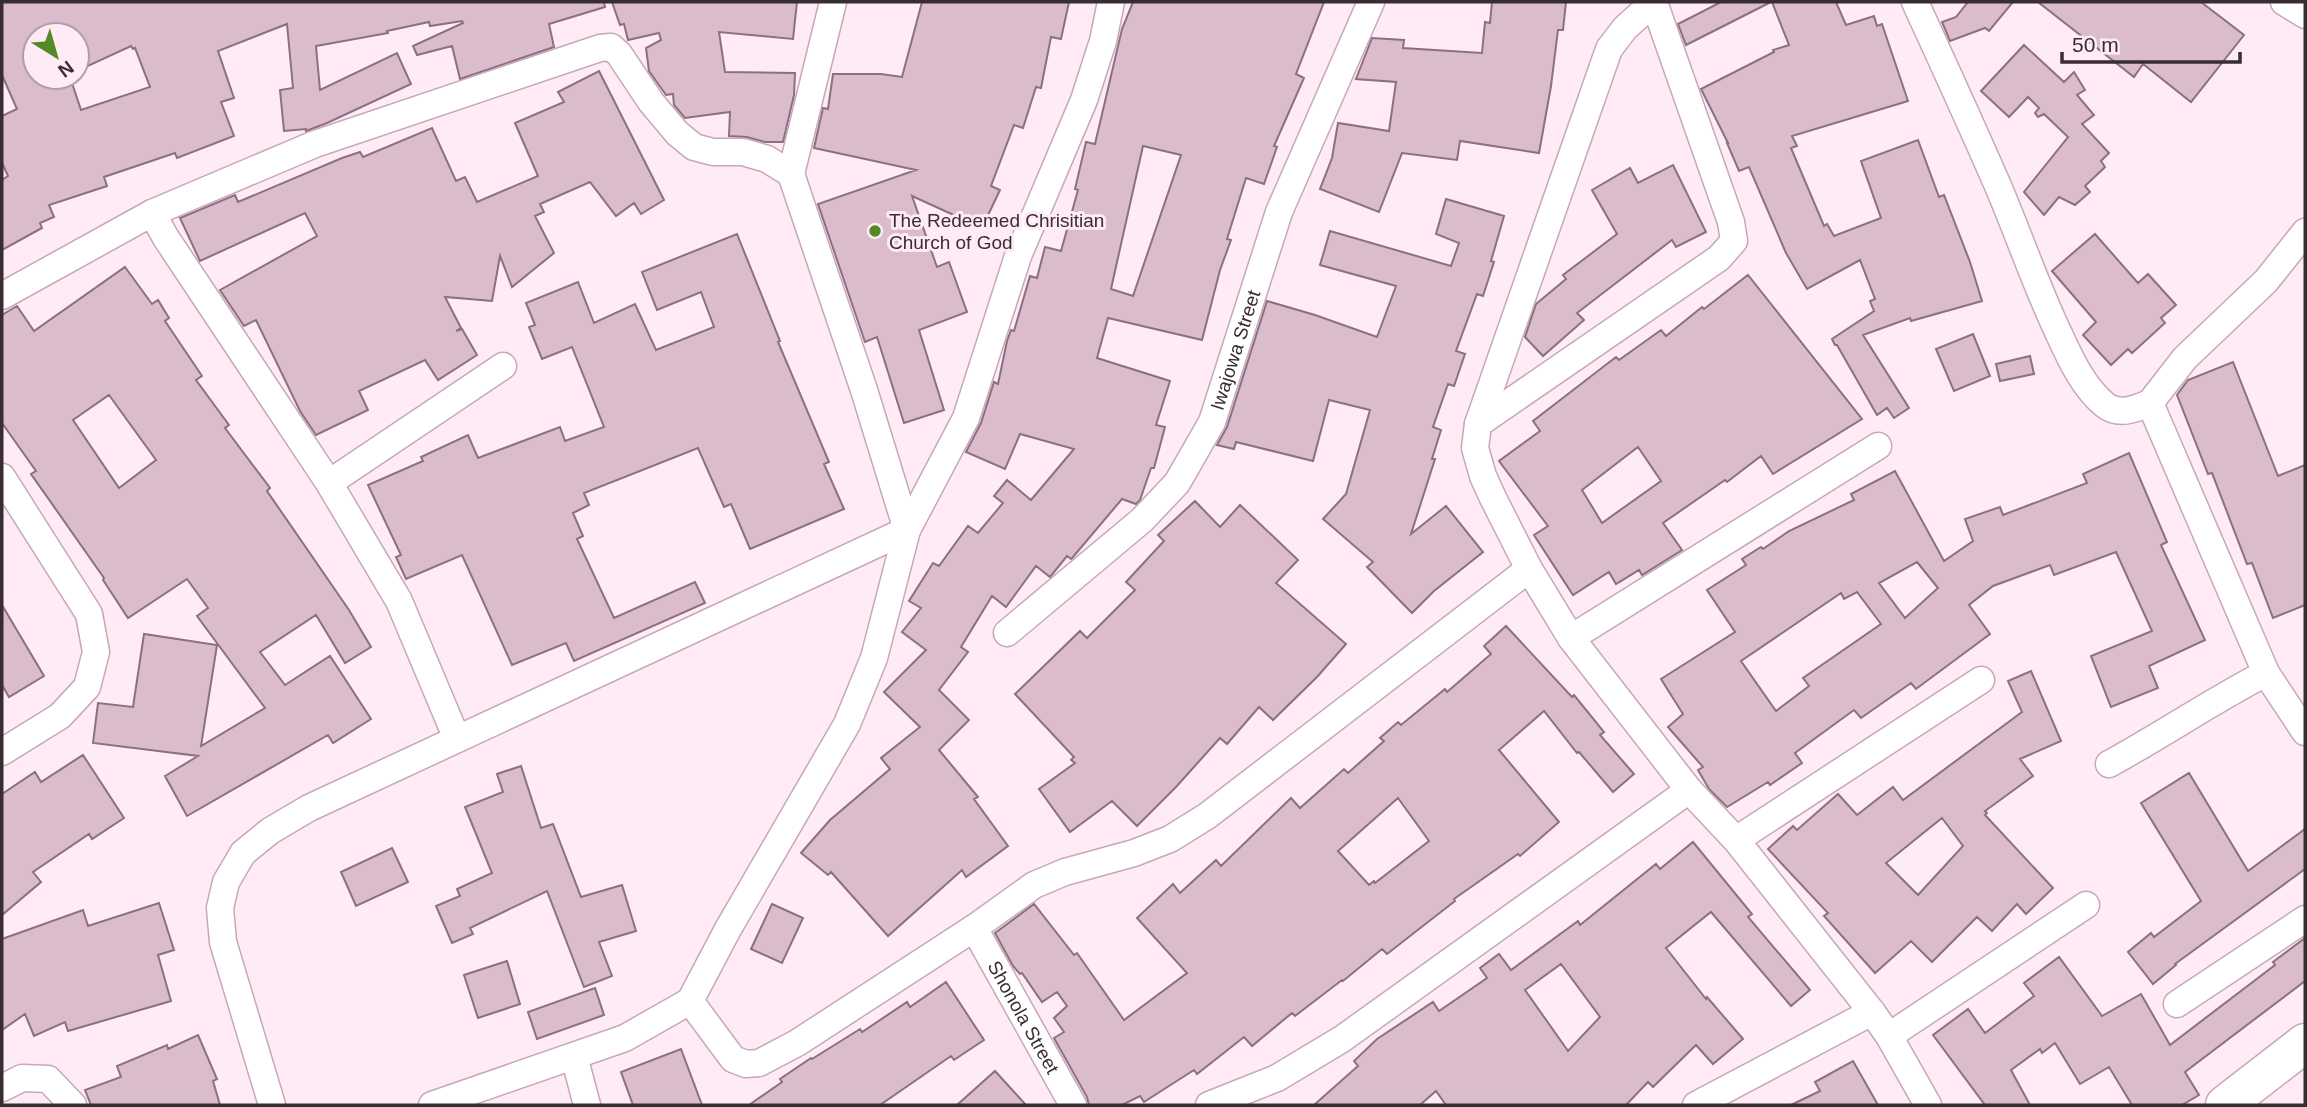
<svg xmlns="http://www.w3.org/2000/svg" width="2307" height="1107" viewBox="0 0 2307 1107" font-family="Helvetica,sans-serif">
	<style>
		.building { fill: #dabccc; stroke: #8c7080; stroke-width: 2; fill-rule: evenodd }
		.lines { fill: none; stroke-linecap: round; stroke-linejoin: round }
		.street-casing { stroke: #c6a8b8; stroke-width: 29 }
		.secondary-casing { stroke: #c6a8b8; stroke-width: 41 }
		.street { stroke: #fff; stroke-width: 26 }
		.secondary { stroke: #fff; stroke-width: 38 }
		.poi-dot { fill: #538a25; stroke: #ffebf6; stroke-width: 2.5 }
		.labels { text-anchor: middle; stroke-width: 6; stroke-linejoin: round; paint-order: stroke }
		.poi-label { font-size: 19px; fill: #392d34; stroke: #ffebf6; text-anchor: start }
		.street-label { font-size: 19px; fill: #392d34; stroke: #ffebf6 }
	</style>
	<rect width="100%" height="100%" fill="#ffebf6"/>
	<path class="building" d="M2 2H604L605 7 549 24 554 47 460 79 452 46 417 55 413 46 463 23 462 21 430 26 429 22 387 31 388 33 316 46 320 90 397 53 411 84 327 123 306 131V129L284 131 280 90 293 88 287 24 218 51 234 98 221 102 234 136 177 158 175 153 104 177 107 186 49 205 54 217 40 223 42 228 2 250V180L8 176 2 163V116L17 109 2 75ZM35 35H77V71L131 46 133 49 135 48 150 87 81 110 70 77H35Z
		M612 2H797L793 39 719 32 725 72 795 73 794 95 783 142H765L747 137 729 136 730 112 685 118 674 105 673 94 666 95 649 71 646 48 661 40 659 33 628 40 624 24 620 25Z
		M922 2H1069L1061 39 1051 37 1041 88 1036 87 1023 128 1014 125 991 186 1000 190 982 228 912 196 937 267 949 262 967 312 919 330 944 410 904 423 877 337 865 342 818 204 916 170 814 148 823 108 828 109 833 74H881L902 77Z
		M1133 2H1324L1296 74 1304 78 1274 146 1277 147 1264 184 1246 178 1227 239 1231 240 1220 270 1202 340 1108 318 1097 358 1170 381 1156 425 1165 427 1154 468H1151L1140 500 1136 504 1122 499 1073 557 1071 559 1067 556 1050 577 1036 566 1006 607 992 596 961 647 968 652 939 690 969 720 939 750 978 797 974 799 1008 846 966 877 962 870 888 936 831 872 828 875 801 853 830 820 890 769 881 758 920 727 884 692 926 650 902 632 921 608 909 601 933 563 939 566 968 526 978 533 1003 503 994 496 1007 480 1031 500 1074 449 1020 434 1005 469 966 452 981 423 994 382 998 384 1007 341 1011 330 1014 331 1030 276 1037 278 1045 247 1061 251 1078 190 1075 189 1086 142 1095 144 1122 29ZM1143 146 1181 155 1133 296 1111 289Z
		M1492 2H1566L1563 30H1558L1551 86 1539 153 1460 141 1457 160 1402 153 1379 212 1320 189 1332 158 1338 123 1389 131 1396 82 1356 79 1372 38 1404 40 1403 48 1482 53 1485 22 1490 23Z
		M1721 2H1771L1686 45 1678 24Z
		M1772 2H1836L1846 25 1874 16 1877 26 1882 24 1908 101 1792 136 1797 146 1791 148 1824 226 1827 224 1834 236 1881 218 1861 161 1918 140 1939 197 1944 195 1970 262 1982 301 1911 321 1910 318 1863 335 1909 408 1894 418 1887 408 1877 415 1837 345H1835L1832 339 1874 311 1870 301 1875 299 1860 260 1807 289 1786 253 1749 167 1739 171 1727 143H1728L1701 89 1774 52 1773 50 1789 45Z
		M1968 2H2013L1989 31 1985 28 1950 41 1942 22 1956 17Z
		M2038 2H2201L2244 35 2191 102 2143 64 2134 77Z
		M2024 45 2064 82 2074 72 2085 90 2077 95 2094 115 2082 124 2109 153 2101 161 2105 167 2085 186 2090 192 2075 205 2059 197 2044 215 2024 192 2068 137 2044 114 2038 117 2035 113 2039 108 2028 97 2009 117 1981 91Z
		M599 71 664 200 641 214 634 203 616 216 590 182 540 204 544 212 535 216 554 253 512 287 500 256 492 301 445 297 461 328 456 331 462 329 477 355 438 380 425 360 359 391 368 410 316 435 300 411 256 320 244 326 220 290 317 236 305 213 200 261 180 218 235 195 238 202 342 158 360 152 363 157 432 128 456 181 465 177 477 202 538 176 515 123 564 102 558 92Z
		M1673 165 1706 232 1676 247 1672 240 1577 313 1584 320 1543 356 1525 337 1536 304 1566 279 1563 275 1617 234 1592 190 1630 168 1638 183Z
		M1446 199 1504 216 1491 261 1494 262 1483 296 1477 294 1456 351 1465 354 1454 386 1448 384 1433 427 1441 430 1432 459H1435L1411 534 1446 506 1483 552 1434 591 1412 613 1367 567 1373 562 1323 519 1346 494 1370 410 1329 400 1313 461 1236 442 1234 449 1217 445 1227 427 1267 301 1315 315 1377 337 1396 286 1320 265 1330 231 1451 266 1459 243 1436 234Z
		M737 234 780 341 778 342 829 462 824 464 844 509 750 549 731 504 724 507 698 448 584 493 589 505 573 513 583 536 577 539 614 618 695 582 705 603 574 661 566 643 512 665 462 555 406 579 396 557 401 555 368 485 423 461 421 457 468 435 478 458 560 427 565 441 604 427 572 347 542 359 529 327 535 325 526 303 578 282 594 323 635 304 656 350 714 327 701 292 657 310 642 272Z
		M2095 234 2138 283 2148 274 2176 305 2161 318 2165 323 2132 353 2128 349 2111 365 2083 335 2096 322 2052 271Z
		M125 267 152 304 158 300 169 318 165 321 202 376 196 380 229 425 225 428 270 488 267 491 349 610 371 647 345 663 316 615 260 652 285 685 330 656 371 719 333 743 328 735 187 816 165 776 198 756 93 743 98 703 133 707 144 634 217 645 201 746 265 708 197 616 208 608 187 579 128 618 103 580 104 578 31 474 36 471 2 423V315L17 306 34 331ZM109 395 156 460 119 488 73 420Z
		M1748 275 1862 419 1773 474 1761 456 1727 482 1725 480 1663 523 1682 550 1642 575 1639 570 1616 584 1609 572 1573 595 1534 535 1548 526 1499 461 1540 431 1533 421 1616 357 1619 360 1661 330 1666 336 1702 307 1704 309ZM1638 447 1661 481 1602 523 1582 490Z
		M1973 334 1990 376 1954 391 1936 349Z
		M2030 356 2034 374 2000 381 1996 364Z
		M2233 362 2278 476 2305 465V605L2273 618 2252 563 2247 564 2212 473 2208 474 2177 395 2188 380Z
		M2129 453 2167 542 2161 545 2205 640 2149 666 2158 688 2111 707 2091 656 2152 631 2116 552 2054 575 2050 565 1993 586 1969 605 1990 634 1916 689 1911 683 1861 718 1854 710 1795 753 1802 763 1770 785 1768 782 1727 807 1709 789 1698 770 1703 767 1668 727 1683 714 1661 679 1735 632 1707 590 1746 565 1742 559 1761 547 1763 549 1789 531 1854 500 1851 494 1895 471 1944 561 1973 541 1965 519 2000 507 2003 515 2087 483 2083 474ZM1917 562 1938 588 1905 618 1879 583ZM1857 592 1881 624 1803 678 1809 686 1776 711 1741 661 1841 593 1844 599Z
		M1195 501 1220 527 1240 505 1298 560 1276 583 1346 644 1317 677 1273 720 1259 707 1227 744 1220 738 1176 787 1137 826 1112 801 1070 832 1039 789 1075 763 1071 760 1074 757 1015 694 1080 631 1087 638 1135 590 1126 582 1164 541 1158 535Z
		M2 605 44 676 9 697 2 685Z
		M1506 626 1572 697 1574 695 1604 732 1600 735 1634 774 1613 792 1579 752 1577 753 1544 711 1499 750 1559 822 1520 856 1518 854 1454 899 1455 901 1387 954 1382 949 1343 981 1342 980 1295 1016 1292 1013 1252 1046 1244 1037 1197 1074 1194 1070 1144 1102 1140 1096 1122 1105H1089L1087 1097 1054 1038 1064 1032 1054 1018 1067 1006 1057 992 1042 1002 1022 973 1020 974 1013 966 995 933 1034 904 1074 955 1077 953 1124 1020 1187 973 1137 918 1173 884 1180 893 1216 860 1221 866 1291 798 1300 808 1344 769 1348 773 1384 741 1380 738 1398 722 1401 725 1445 689 1447 692 1491 654 1484 646ZM1398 798 1429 841 1375 883 1374 881 1369 885 1338 851Z
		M2031 671 2061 741 2020 759 2033 776 1985 811 1987 813 1985 815 2053 888 2026 914 2017 904 1992 931 1977 917 1932 962 1911 941 1875 973 1824 916 1828 913 1768 849 1793 826 1797 830 1838 794 1857 815 1893 787 1903 800 2022 712 2008 681ZM1942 818 1963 846 1918 895 1886 863Z
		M83 755 124 818 92 839 89 834 33 872 41 882 2 915V794L35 772 41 782Z
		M521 766 541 828 553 824 581 897 622 885 636 931 599 942 612 976 584 987 547 891 470 928 473 934 452 943 436 906 460 896 457 889 492 873 465 807 503 792 497 774Z
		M2189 773 2248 871 2305 829V869L2175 964 2176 965 2153 984 2128 952 2151 933 2154 937 2201 901 2141 803Z
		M1693 842 1752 914 1748 917 1810 990 1791 1006 1711 912 1666 948 1706 999 1707 997 1743 1039 1713 1064 1696 1045 1653 1087 1648 1082 1626 1105H1446L1436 1091 1420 1105H1314L1358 1066 1354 1061 1377 1039 1433 1002 1439 1011 1487 978 1480 968 1499 954 1511 970 1578 921 1580 925 1656 864 1660 869ZM1561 964 1600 1017 1568 1051 1525 990Z
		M392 848 408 882 356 906 341 872Z
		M159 903 174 950 158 955 171 1001 68 1031 65 1022 34 1036 25 1014 2 1030V939L83 910 88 926Z
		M772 904 803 918 782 963 751 949Z
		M2305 938V981L2185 1072 2199 1095 2182 1105H2132L2109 1067 2080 1084 2055 1043 2042 1053 2040 1049 2011 1070 2030 1105H1985L1933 1035 1968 1009 1985 1033 2034 996 2024 983 2059 957 2102 1016 2141 994 2170 1045 2275 965 2273 962Z
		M507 961 520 1004 478 1018 464 975Z
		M946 982 984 1040 954 1060 951 1056 880 1105H749L782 1082 780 1079 811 1058 812 1059 860 1029 862 1032 907 1002 910 1007Z
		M595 988 604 1015 537 1039 528 1012Z
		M198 1035 217 1079 213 1081 220 1105H91L85 1090 121 1077 117 1066 167 1045 168 1049Z
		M681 1049 702 1105H633L621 1072Z
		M1853 1061 1878 1105H1791L1820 1091 1815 1082Z
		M995 1071 1026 1105H957Z"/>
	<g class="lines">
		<g class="street-casing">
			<g id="street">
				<path d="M1654 2 1625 28 1609 49 1478 424 1475 448 1483 476 1493 498 1529 569 1571 638 1689 790 1736 840 1872 1012 1889 1036 1928 1105"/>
				<path d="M1915 2C1943 63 1971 124 1998 186 2019 235 2036 286 2059 334 2070 358 2083 387 2105 405 2119 416 2135 409 2150 403"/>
				<path d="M2284 2 2305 15"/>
				<path d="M791 174 833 2"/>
				<path d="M152 213 166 238 329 483 399 601 457 739"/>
				<path d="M2305 232 2266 281 2185 358 2150 403 2266 673 2305 732"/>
				<path d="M2 296 152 213 315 144 600 48 611 47 619 54 651 102 677 133 694 147 713 152H743L767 159 791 174 864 390 907 530 874 658 847 724 728 929 690 1001 625 1038 432 1105"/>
				<path d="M1478 424 1719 258 1734 241 1731 222 1654 2"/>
				<path d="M2 477 89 614 96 652 87 687 60 716 2 752"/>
				<path d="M329 483 503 366"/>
				<path id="s1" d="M1007 633 1142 520 1177 483 1212 422 1279 212 1371 2"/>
				<path d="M1571 638 1878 446"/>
				<path d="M2109 764C2162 735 2212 701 2266 673"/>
				<path d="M1736 840 1981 680"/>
				<path id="s2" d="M974 928 1073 1105"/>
				<path d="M690 1001 733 1059 746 1064 759 1063 797 1043 974 928 1034 885 1065 872 1134 853 1170 839 1207 816 1529 569"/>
				<path d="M2177 1004 2305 919"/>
				<path d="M1889 1036 2086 905"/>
				<path d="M574 1056 587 1105"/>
				<path d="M2 1088 22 1078 48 1079 73 1105"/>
				<path d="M272 1105 223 942 220 908 226 882 243 853 270 831 309 808 907 530 966 418 1018 256 1084 100 1103 41 1111 2"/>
				<path d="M1209 1105 1277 1078 1342 1039 1689 790"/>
				<path d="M1696 1105 1872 1012"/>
			</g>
		</g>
		<g class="secondary-casing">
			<path id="secondary" d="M2225 1105 2305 1043"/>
		</g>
		<use href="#street" class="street"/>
		<use href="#secondary" class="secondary"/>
	</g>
	<circle class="poi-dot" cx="875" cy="231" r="7"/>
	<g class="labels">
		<g class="poi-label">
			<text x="889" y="227">The Redeemed Chrisitian<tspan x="889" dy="22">Church of God</tspan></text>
		</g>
		<g class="street-label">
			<text dy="7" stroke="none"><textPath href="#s1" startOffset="373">Iwajowa Street</textPath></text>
			<text dy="7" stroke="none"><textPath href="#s2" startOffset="102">Shonola Street</textPath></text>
		</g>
	</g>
	<rect width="2307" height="1107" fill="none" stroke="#392d34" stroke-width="7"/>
	<g transform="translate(56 56) rotate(143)"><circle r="33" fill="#ffebf6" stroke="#b09fa8" stroke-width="2"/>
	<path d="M0-5L12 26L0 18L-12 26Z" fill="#538a25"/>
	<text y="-10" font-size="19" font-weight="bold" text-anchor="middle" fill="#392d34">N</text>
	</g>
	<path d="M2062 52v10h178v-10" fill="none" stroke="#392d34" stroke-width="3.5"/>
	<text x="2072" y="52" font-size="21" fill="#392d34" stroke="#ffebf6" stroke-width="5" paint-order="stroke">50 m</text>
</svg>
